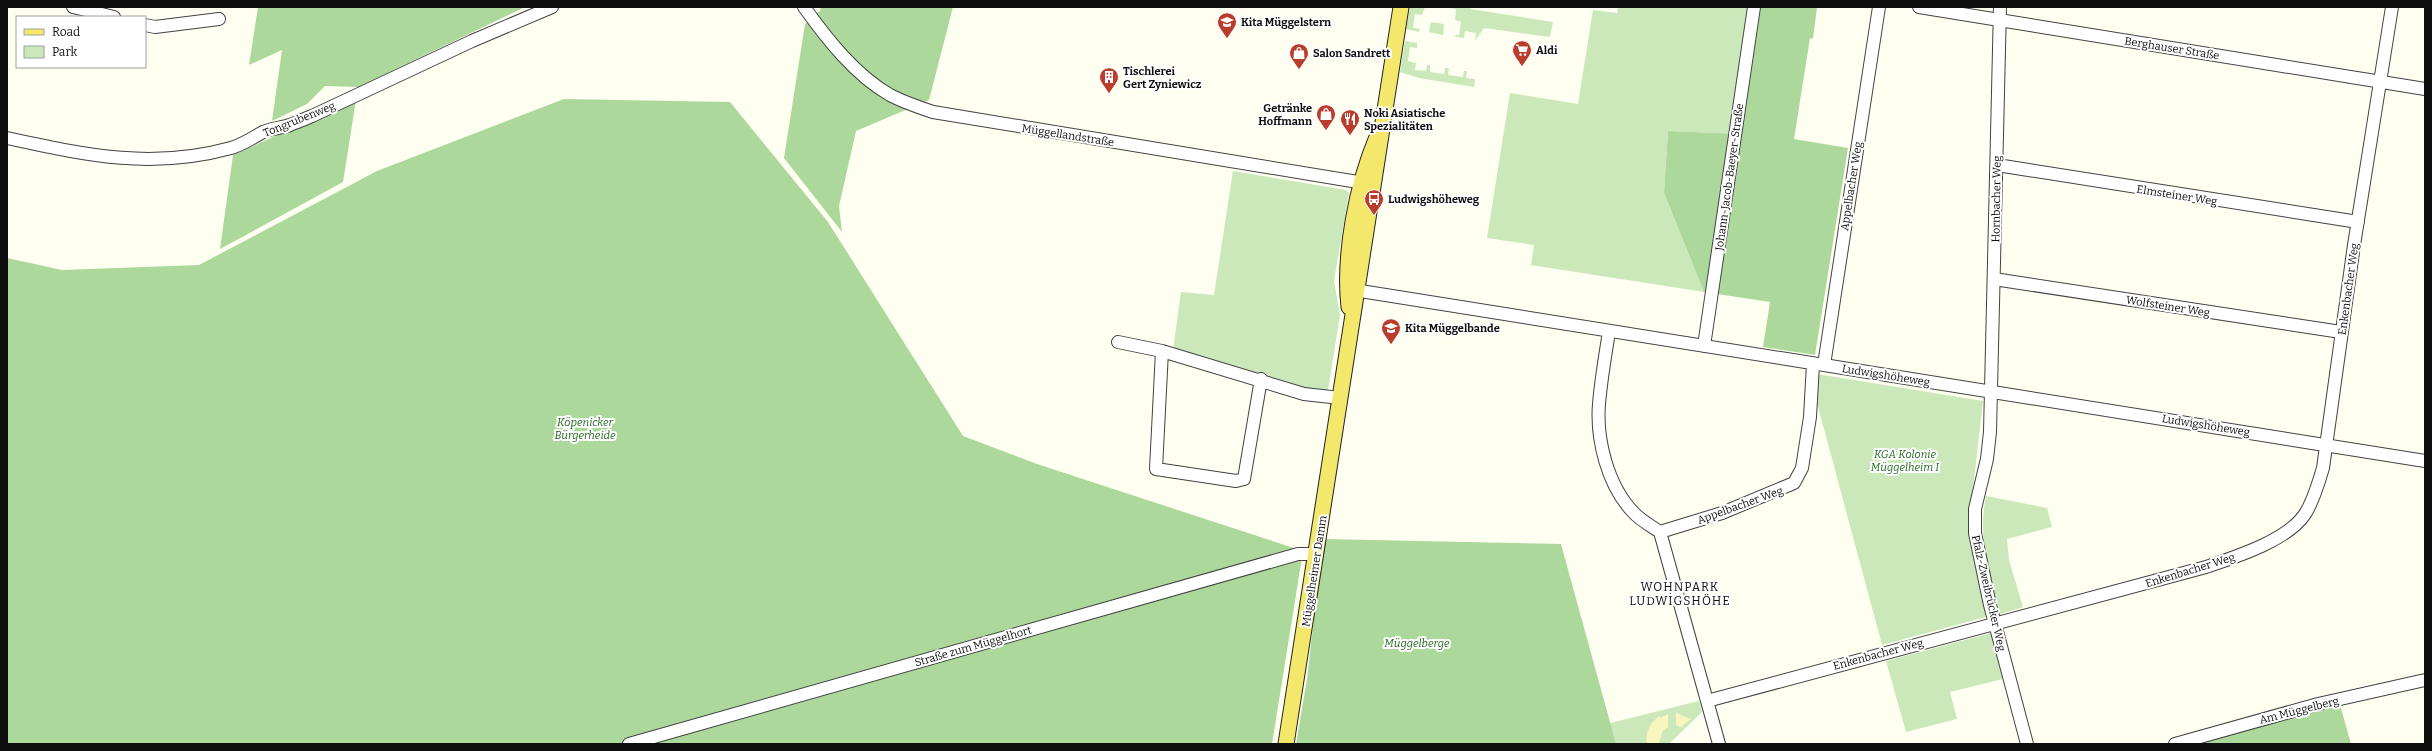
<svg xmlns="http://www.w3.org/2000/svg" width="2432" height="751" viewBox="0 0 2432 751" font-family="Bitter,serif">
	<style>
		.green { fill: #cbe8bb }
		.forest { fill: #add89b }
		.sand { fill: #f8f5bf }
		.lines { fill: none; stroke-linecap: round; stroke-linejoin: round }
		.minor-casing { stroke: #424242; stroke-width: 14 }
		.major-casing { stroke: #202020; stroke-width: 17 }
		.minor { stroke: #fff; stroke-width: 12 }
		.major { stroke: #f3e86c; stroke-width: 15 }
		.labels { text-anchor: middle; stroke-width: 4; stroke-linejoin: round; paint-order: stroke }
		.poi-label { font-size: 11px; font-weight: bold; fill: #0f0f0f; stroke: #fff; text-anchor: start }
		.street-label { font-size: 11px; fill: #0f0f0f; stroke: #fff }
		.park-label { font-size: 11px; font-style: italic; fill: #246421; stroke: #fff }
		.neighbourhood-label { font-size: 12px; letter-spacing: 1px; fill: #0f0f0f; stroke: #fff }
	</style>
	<rect width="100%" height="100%" fill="#fefef1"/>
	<path class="green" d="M1410 7H1425L1422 15 1415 14 1413 28 1420 29 1419 32 1406 29Z
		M1443 7H1470V9L1553 22 1550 37 1484 28 1475 41 1476 33 1465 31 1464 38 1452 36 1459 35 1461 22 1455 20 1456 9Z
		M1618 7H1760L1741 134 1668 131 1664 193 1704 292 1531 265 1534 245 1487 238 1510 93 1578 104 1593 10 1617 13Z
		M1431 22 1444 24 1443 35 1429 32Z
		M1405 41 1417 43V48L1410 47 1408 61 1416 63 1415 70 1426 71 1427 65H1430V72L1444 74 1445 68H1449L1448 75 1463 77 1464 71H1467L1466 78 1475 79 1474 87 1419 78 1400 72Z
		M1233 171 1346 190 1349 193 1334 281 1340 315 1328 390 1315 391 1289 385 1173 350 1181 292 1214 295Z
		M1817 374 1983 401 1968 532 1986 617 1882 645 1817 403Z
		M1986 496 2047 508 2052 527 2007 539 2009 560 2023 607 2000 614C1990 575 1977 536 1986 496Z
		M1991 633 2003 679 1950 692 1957 719 1906 732 1886 661Z
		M1699 701 1702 712 1669 744H1616L1610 723Z"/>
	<path class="forest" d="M258 7H525L358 87 325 86 307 104 272 121 282 50 249 65Z
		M821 7H953L929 100 856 131 839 206 842 232 784 158 805 24 820 11Z
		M1760 7H1817L1813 39 1810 38 1794 139 1848 148 1815 355 1763 347 1770 302 1704 292 1664 193 1668 131 1741 134Z
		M564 99 730 102 828 222 963 436 1037 464 1303 551 1272 744H7V258L62 270 199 265 377 171Z
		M356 100 343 182 220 249 233 155Z
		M1323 539 1561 544 1616 744H1296L1307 679Z
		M2339 701 2351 744H2184Z"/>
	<path class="sand" d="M1676 713 1691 719 1681 727 1676 725Z
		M1668 714V727L1662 732 1659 744H1647C1645 732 1650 723 1659 716L1660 718Z"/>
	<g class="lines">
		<g class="minor-casing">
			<path id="minor" d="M73 7 114 17
				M804 7C827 39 855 75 890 95 903 102 918 107 933 112L1370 184
				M1919 7 2425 89
				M2000 7 1990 432 1987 459 1975 509V533L1990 605 2027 744
				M145 25 155 27 219 19
				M7 138C86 155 151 170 231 148 244 144 252 138 263 132 272 128 281 128 290 125 297 122 305 119 312 116L472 41 552 7
				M1997 165 2358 222
				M1994 279 2341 332
				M1348 289 2425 461
				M1609 332C1605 356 1601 380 1599 404 1596 440 1608 486 1633 512 1640 520 1651 526 1660 532L1719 744
				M1118 342 1162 351 1304 394 1340 398
				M1704 346 1754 7
				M1162 351 1156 469 1236 481 1244 479 1261 379
				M1824 365 1879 7
				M1660 532 1722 513 1794 483 1802 468 1810 417 1813 364
				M1707 701 2206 567C2235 557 2287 541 2305 514 2314 500 2318 484 2323 468L2354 245 2392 7
				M629 744 1298 554H1317
				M2175 744 2318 704 2425 680"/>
		</g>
		<g class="major-casing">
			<path id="major" d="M1349 307C1343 255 1357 184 1377 137
				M1286 744 1401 7"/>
		</g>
		<use href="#minor" class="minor"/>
		<use href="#major" class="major"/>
	</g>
	<defs>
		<g id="school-pin" transform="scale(1)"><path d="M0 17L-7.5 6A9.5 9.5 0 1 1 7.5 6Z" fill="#ba3c2c" stroke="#fff"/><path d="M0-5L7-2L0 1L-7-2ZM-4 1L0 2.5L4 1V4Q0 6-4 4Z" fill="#fff"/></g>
		<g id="supermarket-pin" transform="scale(1)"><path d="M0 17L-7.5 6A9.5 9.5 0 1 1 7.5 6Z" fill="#ba3c2c" stroke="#fff"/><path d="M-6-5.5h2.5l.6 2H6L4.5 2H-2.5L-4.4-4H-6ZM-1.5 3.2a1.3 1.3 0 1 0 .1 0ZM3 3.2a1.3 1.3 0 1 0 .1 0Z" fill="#fff"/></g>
		<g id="shop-pin" transform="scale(1)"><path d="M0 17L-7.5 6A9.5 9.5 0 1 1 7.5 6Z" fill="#ba3c2c" stroke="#fff"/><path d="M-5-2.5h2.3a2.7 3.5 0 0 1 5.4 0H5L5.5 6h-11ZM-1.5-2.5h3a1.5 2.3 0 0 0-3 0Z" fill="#fff"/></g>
		<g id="building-pin" transform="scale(1)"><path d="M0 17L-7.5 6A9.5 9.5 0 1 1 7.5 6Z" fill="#ba3c2c" stroke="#fff"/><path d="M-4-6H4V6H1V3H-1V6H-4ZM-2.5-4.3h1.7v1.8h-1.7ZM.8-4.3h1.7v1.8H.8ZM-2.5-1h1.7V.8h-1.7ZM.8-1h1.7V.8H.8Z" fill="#fff"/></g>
		<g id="restaurant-pin" transform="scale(1)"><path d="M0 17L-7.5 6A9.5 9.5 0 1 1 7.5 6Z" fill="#ba3c2c" stroke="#fff"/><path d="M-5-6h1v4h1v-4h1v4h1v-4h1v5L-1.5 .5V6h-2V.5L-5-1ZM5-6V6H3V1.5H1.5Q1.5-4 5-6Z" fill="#fff"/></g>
		<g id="bus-pin" transform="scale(1)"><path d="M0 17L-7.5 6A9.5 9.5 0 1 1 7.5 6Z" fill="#ba3c2c" stroke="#fff"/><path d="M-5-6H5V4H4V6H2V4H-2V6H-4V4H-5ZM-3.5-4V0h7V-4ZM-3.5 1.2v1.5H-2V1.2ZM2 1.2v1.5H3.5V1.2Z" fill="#fff"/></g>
	</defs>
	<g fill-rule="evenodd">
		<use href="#school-pin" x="1227" y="22"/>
		<use href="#supermarket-pin" x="1522" y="50"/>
		<use href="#shop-pin" x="1299" y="53"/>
		<use href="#building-pin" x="1109" y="77"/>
		<use href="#shop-pin" x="1326" y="114"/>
		<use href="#restaurant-pin" x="1350" y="119"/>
		<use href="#bus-pin" x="1374" y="199"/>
		<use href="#school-pin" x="1391" y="328"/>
	</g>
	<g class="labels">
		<g class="poi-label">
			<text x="1241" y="26">Kita Müggelstern</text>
			<text x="1536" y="54">Aldi</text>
			<text x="1313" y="57">Salon Sandrett</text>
			<text x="1123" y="75">Tischlerei<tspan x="1123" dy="13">Gert Zyniewicz</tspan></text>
			<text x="1312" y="112" text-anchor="end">Getränke<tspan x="1312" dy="13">Hoffmann</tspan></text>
			<text x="1364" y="117">Noki Asiatische<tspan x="1364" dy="13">Spezialitäten</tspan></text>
			<text x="1388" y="203">Ludwigshöheweg</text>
			<text x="1405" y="332">Kita Müggelbande</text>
		</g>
		<g class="street-label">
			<text transform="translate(2172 48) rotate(9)" y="4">Berghauser Straße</text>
			<text transform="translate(299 119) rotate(-22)" y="4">Tongrubenweg</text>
			<text transform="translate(1068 135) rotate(9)" y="4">Müggellandstraße</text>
			<text transform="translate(1729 177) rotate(-82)" y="4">Johann-Jacob-Baeyer-Straße</text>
			<text transform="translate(1851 186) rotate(-81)" y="4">Appelbacher Weg</text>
			<text transform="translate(2177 195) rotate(9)" y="4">Elmsteiner Weg</text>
			<text transform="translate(1996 199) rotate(-89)" y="4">Hornbacher Weg</text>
			<text transform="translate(2348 289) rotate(-82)" y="4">Enkenbacher Weg</text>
			<text transform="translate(2168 306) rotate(9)" y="4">Wolfsteiner Weg</text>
			<text transform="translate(1886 375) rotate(9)" y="4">Ludwigshöheweg</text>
			<text transform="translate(2206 425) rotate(9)" y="4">Ludwigshöheweg</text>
			<text transform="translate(1740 505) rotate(-20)" y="4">Appelbacher Weg</text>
			<text transform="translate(2190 570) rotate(-17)" y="4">Enkenbacher Weg</text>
			<text transform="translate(1314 571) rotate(-81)" y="4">Müggelheimer Damm</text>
			<text transform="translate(1989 593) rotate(77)" y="4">Pfalz-Zweibrücker Weg</text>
			<text transform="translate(973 646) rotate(-16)" y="4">Straße zum Müggelhort</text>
			<text transform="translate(1878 654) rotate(-15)" y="4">Enkenbacher Weg</text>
			<text transform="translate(2299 710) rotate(-14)" y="4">Am Müggelberg</text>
		</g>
		<g class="park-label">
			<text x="585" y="426">Köpenicker<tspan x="585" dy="13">Bürgerheide</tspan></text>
			<text x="1905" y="458">KGA Kolonie<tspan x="1905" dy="13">Müggelheim I</tspan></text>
			<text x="1417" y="647">Müggelberge</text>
		</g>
		<g class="neighbourhood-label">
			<text x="1680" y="591">WOHNPARK<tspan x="1680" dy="14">LUDWIGSHÖHE</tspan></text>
		</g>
	</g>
	<rect width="2432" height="751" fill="none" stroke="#0f0f0f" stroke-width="16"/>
	<rect x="16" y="16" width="130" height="52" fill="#ffffff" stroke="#9f9f9f"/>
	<rect x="24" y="29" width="20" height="6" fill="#f3e86c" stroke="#9f9f9f"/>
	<text x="52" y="36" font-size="12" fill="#0f0f0f">Road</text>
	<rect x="24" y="46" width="20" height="12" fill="#cbe8bb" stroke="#9f9f9f"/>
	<text x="52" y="56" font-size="12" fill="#0f0f0f">Park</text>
</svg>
